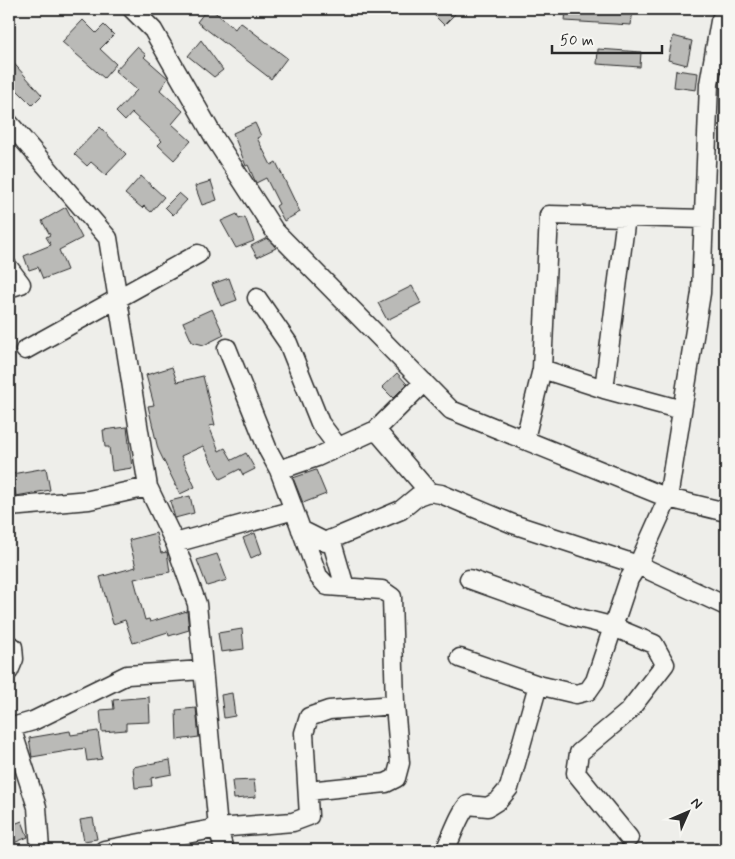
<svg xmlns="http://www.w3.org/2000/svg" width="735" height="859" viewBox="0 0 735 859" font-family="Mynerve,sans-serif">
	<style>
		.building { fill: #babab7; stroke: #2b2b2b }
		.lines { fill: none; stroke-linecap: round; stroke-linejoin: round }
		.minor-casing { stroke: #2b2b2b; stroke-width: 21 }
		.minor { stroke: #f6f6f2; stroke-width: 18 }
	</style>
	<rect width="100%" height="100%" fill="#eeeeea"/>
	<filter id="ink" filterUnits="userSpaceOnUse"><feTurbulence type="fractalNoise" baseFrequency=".02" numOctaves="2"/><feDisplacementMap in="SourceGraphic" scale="10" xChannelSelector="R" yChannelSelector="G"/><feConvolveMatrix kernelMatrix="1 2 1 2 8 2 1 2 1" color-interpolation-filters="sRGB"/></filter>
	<g filter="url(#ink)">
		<path class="building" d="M207 9H211L235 29 240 22 287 58 271 79 197 22Z
			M428 9H460L444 25Z
			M566 9H633L631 25 565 21Z
			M83 20 96 33 104 25 114 35 100 49 116 64 104 78 62 42Z
			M673 36 692 41 687 65 668 60Z
			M201 40 223 70 214 77 188 56Z
			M137 47 146 55 144 57 168 78 160 90 183 111 172 124 191 141 174 160 158 145 162 141 132 113 125 121 116 112 137 90 115 71Z
			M598 49 641 52 640 67 597 64Z
			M9 58 42 95 32 105 15 88 9 94Z
			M676 70 698 73 696 90 674 87Z
			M255 123 261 136 257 138 271 165 276 162 300 212 284 221 276 206 279 204 266 178 256 183 248 165 246 166 233 133Z
			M100 127 126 154 106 175 91 162 87 166 74 154Z
			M141 176 164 197 151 212 144 206 142 208 125 194Z
			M211 181 217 200 202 205 195 186Z
			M179 193 187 200 173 215 165 207Z
			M66 207 82 238 59 250 67 270 43 279 38 267 29 270 24 256 51 245 46 237 50 235 42 221Z
			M237 214 239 219 245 217 254 241 236 248 221 221Z
			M267 238 276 248 257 257 251 246Z
			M229 278 237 300 221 306 212 284Z
			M412 286 421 303 387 320 378 303Z
			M212 309 224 335 204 345 192 342 183 322Z
			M172 367 177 382 203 376 215 425 209 426 219 451 225 448 232 460 246 453 255 469 243 475 240 469 220 479 203 446 181 456 195 487 180 494 158 449 148 406 154 405 146 375Z
			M397 373 407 384 393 398 382 387Z
			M127 427 132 468 112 471 109 447H105L103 430Z
			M46 468 50 490 16 496 12 474Z
			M316 470 326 494 303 503 293 478Z
			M190 496 194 513 175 518 170 501Z
			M156 533 161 553 167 552 170 572 134 579 145 620 149 619 150 622 187 611 189 630 169 636 168 632 133 643 125 620 113 624 100 577 136 567 129 540Z
			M255 533 262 553 251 558 243 538Z
			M217 554 227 580 207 586 197 560Z
			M242 629 244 649 221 652 218 633Z
			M232 693 235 716 224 718 221 695Z
			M149 697 150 722 126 723V730L102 732 100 710 114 709 113 700Z
			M196 708 199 737 177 740 176 710Z
			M70 731 71 735 98 731 102 759 87 761 85 748 32 757 29 738Z
			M170 760 172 774 151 778 152 786 135 788 133 767Z
			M254 780 256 797 234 799 232 781Z
			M93 818 97 839 84 841 80 820Z
			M22 821 28 837 9 845V826Z"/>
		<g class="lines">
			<g class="minor-casing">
				<path id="minor" d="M132 9 153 30 215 139 274 230 451 410 668 498 726 512
					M9 123 108 238 148 487 175 543 197 604 218 828 224 850
					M9 268 21 284 9 288
					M257 298 288 343 320 423 338 447
					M227 348 268 450 279 470 294 510
					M25 350 198 254
					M542 369 604 389 682 410
					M604 389 626 217
					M376 430 429 492
					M525 439 542 369 549 215 704 219
					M279 470 317 457 376 430 424 382
					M9 507 89 500 148 487
					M301 530 325 542 401 510 418 496 429 492 441 494 513 524 638 565 726 606
					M331 539 345 587
					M175 543 294 510 318 576 327 586 382 590 392 597 395 705
					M469 579 575 617 611 626 654 644 665 664 628 712 579 753 576 773 629 838
					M9 645 13 647 14 659 9 671
					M460 658 538 685 576 694 588 691 595 681 629 579 638 565 668 498 701 293 709 84 720 21 726 11
					M11 727 37 807 40 850
					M9 728 33 721 127 675 203 670
					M104 850 218 828 293 822 309 816 304 733 309 717 329 710 395 705 400 763 396 778 386 783 308 791
					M445 850C451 839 460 812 468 805L488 807 499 800 509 788 538 685"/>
			</g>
			<use href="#minor" class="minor"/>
		</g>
	</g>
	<rect width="735" height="859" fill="none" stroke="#f6f6f2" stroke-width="30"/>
	<rect x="15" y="15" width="705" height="829" fill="none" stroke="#2b2b2b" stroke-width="2" filter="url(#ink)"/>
	<g transform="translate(688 812) rotate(45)" stroke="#f6f6f2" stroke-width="4" paint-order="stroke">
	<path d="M0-4L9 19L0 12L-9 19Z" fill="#2b2b2b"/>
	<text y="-8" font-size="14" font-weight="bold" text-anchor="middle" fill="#2b2b2b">N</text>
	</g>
	<path d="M552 45v8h110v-8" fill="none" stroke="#2b2b2b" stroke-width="2.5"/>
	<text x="560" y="45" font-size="15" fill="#2b2b2b" stroke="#f6f6f2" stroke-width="4" paint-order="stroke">50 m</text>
</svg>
